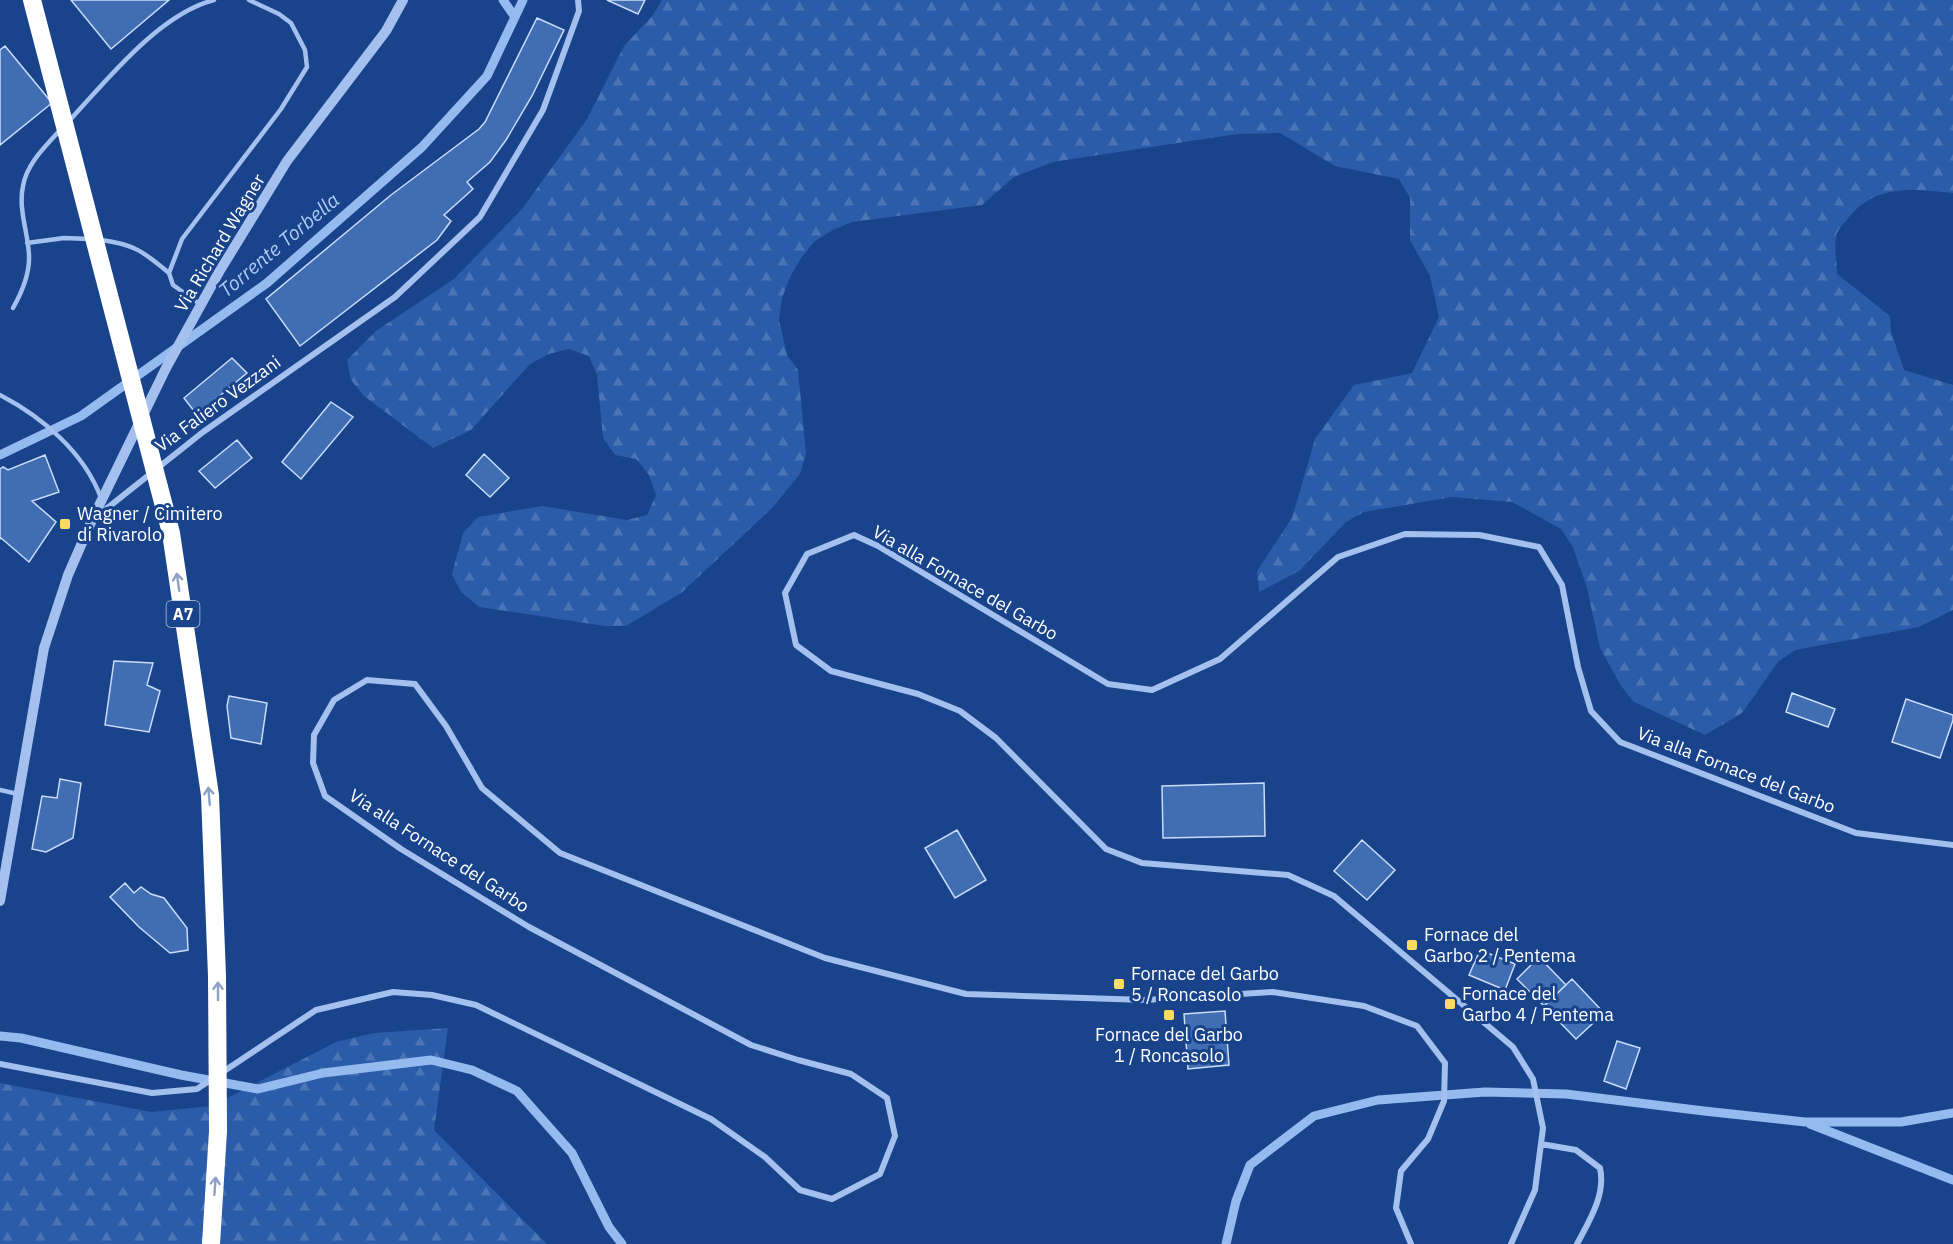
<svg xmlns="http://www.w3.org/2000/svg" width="1953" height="1244" viewBox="0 0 1953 1244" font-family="'IBM Plex Sans',sans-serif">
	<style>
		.forest { fill: url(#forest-firs) }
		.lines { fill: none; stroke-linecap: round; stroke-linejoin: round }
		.stream { stroke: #95baf0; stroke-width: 9 }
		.building { fill: #416db3; stroke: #c9dcfa; stroke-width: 1.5 }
		.service { stroke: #a3c0ee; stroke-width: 4.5 }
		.minor { stroke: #a3c0ee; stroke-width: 6 }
		.tertiary { stroke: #a3c0ee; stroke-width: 10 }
		.motorway-bridge { stroke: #fff; stroke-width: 18 }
		.oneway { stroke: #8ca1c5 }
		.poi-dot { fill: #ffdb60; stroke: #19438b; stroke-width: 2 }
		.labels { text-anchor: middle; stroke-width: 6; stroke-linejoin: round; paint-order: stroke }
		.shield { fill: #19438b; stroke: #bac7dc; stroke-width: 1.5 }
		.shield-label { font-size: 16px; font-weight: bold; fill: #fff }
		.street-label { font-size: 18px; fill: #fff; stroke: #19438b }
		.poi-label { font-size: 18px; fill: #fff; stroke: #19438b; text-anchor: start }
		.water-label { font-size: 20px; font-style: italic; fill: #afcaf5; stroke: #19438b }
	</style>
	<defs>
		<pattern id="forest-firs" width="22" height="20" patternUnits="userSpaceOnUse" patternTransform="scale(1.5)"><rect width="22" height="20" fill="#2b5ca9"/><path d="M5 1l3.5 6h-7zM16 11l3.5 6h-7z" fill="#4b74b6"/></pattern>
	</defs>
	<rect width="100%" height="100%" fill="#19438b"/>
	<path class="forest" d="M662 0H1953V193C1912 189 1874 183 1846 221 1842 225 1837 231 1836 236 1834 248 1837 262 1837 274L1890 316 1891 331 1904 370 1953 385V610L1919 627 1795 650 1778 662 1742 713 1705 735 1634 702 1621 686 1600 648 1587 588 1573 547 1561 529 1512 502 1452 497 1364 512 1346 522 1299 571 1259 592 1257 571 1292 518 1315 439 1354 385 1412 373 1439 317 1430 276 1410 240V198L1399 179 1335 166 1280 133 1237 134 1053 162 1014 177 982 205 852 222 833 230 815 241 801 258 790 277 782 298 779 320 787 355 798 370 806 453 800 474 773 507 681 593 626 626H605L479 607 461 592 452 574 463 533 478 517 542 506 627 520 647 515 656 495 649 475 636 459 615 455 603 438 597 375 589 356 569 349 549 354 530 364 471 430 433 448 364 396 351 380 347 360 376 331 454 279 522 209 587 119 624 46 653 15Z
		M448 1028 434 1130 547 1244H0V1083L151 1112 212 1106 336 1042 374 1033Z"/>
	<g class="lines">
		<path class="stream" d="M503 0 515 17
			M0 455 81 416 267 283 422 147 487 76 523 0
			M0 1036 21 1038 181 1075 258 1089 323 1073 431 1060 472 1070 517 1091 572 1153 609 1227 622 1244
			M1810 1124 1953 1180
			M1226 1244 1236 1201 1250 1165 1314 1116 1378 1100 1485 1092 1566 1094 1704 1111 1805 1122H1901L1953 1113"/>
	</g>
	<path class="building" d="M71 0H169L111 49Z
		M607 0H645L638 14Z
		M537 18 564 30 532 96 506 140 490 162 467 182 473 189 444 215 451 221 437 240 300 346 266 299 391 195 479 129 485 122Z
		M5 46 52 103 0 145V50Z
		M232 358 247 373 197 415 184 398Z
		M331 402 353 417 301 479 282 462Z
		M237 440 252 458 215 488 199 471Z
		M484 454 509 478 490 497 466 475Z
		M45 455 59 492 32 501 56 522 29 562 1 538 0 539V469L3 467 8 470Z
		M114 661 153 663 147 685 160 691 149 732 105 725Z
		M1792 693 1835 709 1828 727 1786 712Z
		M229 696 267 703 261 744 231 738 227 706Z
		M1906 699 1953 715V720L1940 758 1892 742Z
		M60 779 81 783 73 838 46 852 32 849 42 796 57 798Z
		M1264 783 1265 836 1163 838 1162 786Z
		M957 830 986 880 955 898 925 848Z
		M1362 840 1395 870 1367 900 1334 871Z
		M125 883 134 893 141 887 151 894 164 898 187 928 188 950 170 953 139 927 110 897Z
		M1480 950 1515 964 1505 990 1469 975Z
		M1539 957 1566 985 1544 1006 1517 979Z
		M1572 979 1604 1013 1576 1039 1544 1006Z
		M1225 1011 1229 1065 1188 1069 1184 1014Z
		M1617 1041 1640 1048 1626 1089 1604 1081Z"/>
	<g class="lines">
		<path class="service" d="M69 121C107 80 159 14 214 0
			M101 240C134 244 144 252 169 273
			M27 243 64 238 89 239
			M201 305 173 285 169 273 182 239 281 109 307 67 305 50 291 23 279 14 249 0
			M13 308C22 292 30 274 29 255 28 232 18 209 23 186 27 163 46 146 61 129
			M0 395C42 417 84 452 101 498
			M0 790 18 794"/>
		<path class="minor" d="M96 517 203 432 395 297 480 217 543 110 579 11 578 0
			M0 1064 152 1093 197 1089 316 1010 393 992 432 995 476 1005 711 1119 765 1157 800 1190 832 1199 880 1174 895 1136 887 1098 851 1074 798 1060 751 1045 529 927 401 849 325 796 313 763 314 735 334 700 367 680 415 684 446 726 482 788 560 853 825 958 966 994 1145 1000 1273 992 1364 1006 1417 1026 1445 1063 1444 1101 1428 1139 1401 1171 1396 1208 1411 1244
			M1541 1144 1576 1150 1600 1168C1606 1195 1589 1221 1577 1244
			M1511 1244 1535 1190 1543 1128 1533 1079 1513 1047 1334 896 1288 875 1142 863 1106 849 996 738 960 711 918 694 831 671 796 645 785 593 807 554 854 535 878 546 1108 684 1152 690 1220 659 1338 557 1405 534 1479 535 1539 547 1562 585 1578 667 1591 711 1620 742 1856 833 1953 845"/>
		<path class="tertiary" d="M0 901 44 648 68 575 92 520 166 368 219 272 287 161 386 31 403 0"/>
		<path class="motorway-bridge" d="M32 0 171 533 210 795 217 976 218 1131 211 1244"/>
	</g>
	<defs><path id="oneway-shaft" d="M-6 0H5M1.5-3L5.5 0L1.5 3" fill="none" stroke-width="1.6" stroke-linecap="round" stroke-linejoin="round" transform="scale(1.5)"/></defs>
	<g class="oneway">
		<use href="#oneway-shaft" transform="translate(178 582) rotate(-98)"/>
		<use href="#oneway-shaft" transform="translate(209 796) rotate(-95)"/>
		<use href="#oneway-shaft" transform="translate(218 991) rotate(-90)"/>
		<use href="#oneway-shaft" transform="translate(215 1186) rotate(-86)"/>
	</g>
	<g class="poi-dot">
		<rect x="59" y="518" width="12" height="12" rx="3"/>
		<rect x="1406" y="939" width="12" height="12" rx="3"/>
		<rect x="1113" y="978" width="12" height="12" rx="3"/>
		<rect x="1444" y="998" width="12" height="12" rx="3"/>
		<rect x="1163" y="1009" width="12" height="12" rx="3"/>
	</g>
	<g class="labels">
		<rect class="shield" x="166.5" y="601" width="33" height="26" rx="4.5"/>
		<g class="shield-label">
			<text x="183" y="620">A7</text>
		</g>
		<g class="street-label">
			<text transform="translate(220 243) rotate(-59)" y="6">Via Richard Wagner</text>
			<text transform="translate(218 404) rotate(-36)" y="6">Via Faliero Vezzani</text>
			<text transform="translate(965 583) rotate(30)" y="6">Via alla Fornace del Garbo</text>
			<text transform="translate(1736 770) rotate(21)" y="6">Via alla Fornace del Garbo</text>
			<text transform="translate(439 851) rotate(33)" y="6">Via alla Fornace del Garbo</text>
		</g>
		<g class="poi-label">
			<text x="77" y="520">Wagner / Cimitero<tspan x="77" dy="21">di Rivarolo</tspan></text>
			<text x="1424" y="941">Fornace del<tspan x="1424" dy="21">Garbo 2 / Pentema</tspan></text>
			<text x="1131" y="980">Fornace del Garbo<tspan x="1131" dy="21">5 / Roncasolo</tspan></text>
			<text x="1462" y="1000">Fornace del<tspan x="1462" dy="21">Garbo 4 / Pentema</tspan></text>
			<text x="1169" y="1041" text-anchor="middle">Fornace del Garbo<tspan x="1169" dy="21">1 / Roncasolo</tspan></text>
		</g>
		<g class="water-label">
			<text transform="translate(279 245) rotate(-40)" y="7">Torrente Torbella</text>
		</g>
	</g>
</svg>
